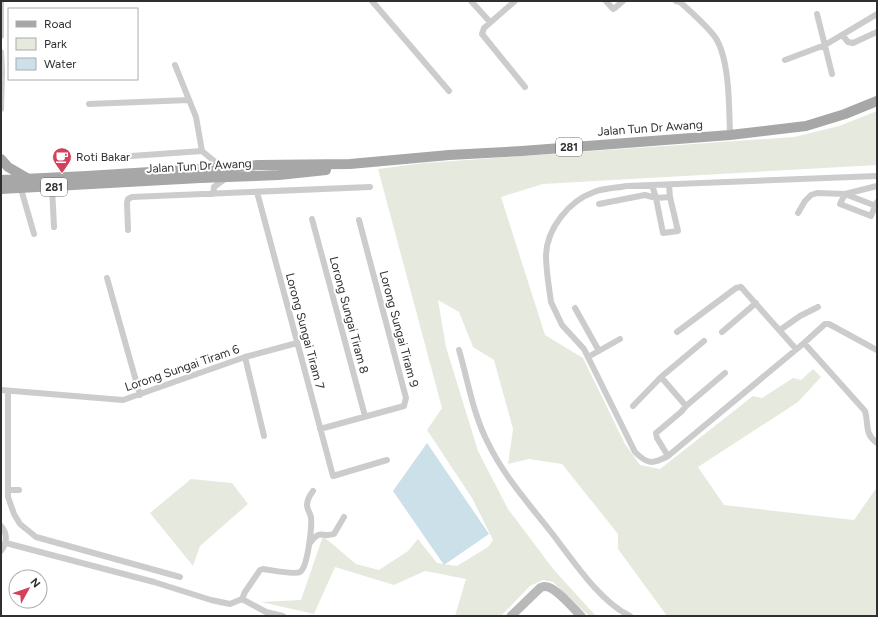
<svg xmlns="http://www.w3.org/2000/svg" width="878" height="617" viewBox="0 0 878 617" font-family="Figtree,sans-serif">
	<style>
		.green { fill: #e6eade }
		.water { fill: #cbe0e9 }
		.lines { fill: none; stroke-linecap: round; stroke-linejoin: round }
		.street { stroke: #ccc; stroke-width: 6 }
		.secondary { stroke: #b9b9b9; stroke-width: 9 }
		.primary { stroke: #a7a7a7; stroke-width: 10 }
		.labels { text-anchor: middle; stroke-width: 4; stroke-linejoin: round; paint-order: stroke }
		.shield { fill: #fff; stroke: #6d6d6d; stroke-width: 1 }
		.shield-label { font-size: 11px; font-weight: bold; fill: #2f2f2f }
		.street-label { font-size: 12px; fill: #2f2f2f; stroke: #fff }
		.poi-label { font-size: 12px; fill: #2f2f2f; stroke: #fff; text-anchor: start }
	</style>
	<rect width="100%" height="100%" fill="#fff"/>
	<path class="green" d="M877 111V165L543 184 501 197 545 335 583 358 625 444 640 465 660 469 753 396 762 398 793 378 801 380 813 369 821 377 798 402 698 467 724 505 854 520 877 487V616H667L618 549V534L562 464 529 459 508 464 513 429 494 360 473 347 459 312 438 300 446 347 478 451 508 509 554 570 596 616H589L553 582 543 580 530 586 501 616H455L466 579 425 571 394 585 335 567 314 614 261 602 301 600 323 536 356 564 379 570 408 551 418 539 437 563 457 566 488 547 493 540 472 498 427 430 442 408 378 169 424 163 794 137 839 126Z
		M191 479 232 483 248 504 200 546 193 566 150 513Z"/>
	<path class="water" d="M427 443 489 534 444 565 393 491Z"/>
	<g class="lines">
		<path class="street" d="M372 1 449 91
			M471 1 490 22
			M515 1 484 28 482 34 525 87
			M606 1 613 9 615 8 623 1
			M676 1 680 2C692 13 705 24 715 37 730 59 729 108 730 135
			M817 14 832 74
			M842 35 848 42 853 43 877 32
			M1 36V1
			M1 52 2 71 1 109
			M785 60 825 45 877 14
			M175 65 196 117 202 151 214 161 222 165
			M89 104 189 100
			M117 157 202 151
			M877 176 627 186C616 188 604 188 594 192 569 201 547 228 546 255 546 271 549 287 551 302L562 325 584 349 635 452C648 465 653 464 668 456L804 343 825 324H829L877 350
			M652 185 656 198 663 233 678 231 670 197 669 186
			M52 187 54 227
			M21 189 34 234
			M257 192 333 476 387 460
			M213 194 214 187 226 178
			M599 204 645 195 656 198 670 197
			M876 206 845 194 840 204 871 216 877 202
			M798 213 805 201 811 195 817 193 845 194 877 186
			M312 219 365 416
			M128 230 127 203 128 199 132 197 370 187
			M107 278 140 395
			M575 308 599 351
			M780 330 800 316 818 307
			M677 332 736 288 741 287 796 349
			M722 332 756 303
			M804 343 865 411C869 424 864 434 877 443
			M459 350C468 381 473 414 488 443 504 476 528 503 551 532 572 559 599 601 630 616
			M245 357 264 436
			M588 357 620 339
			M661 377 686 406
			M1 390 123 400 245 357 297 343
			M8 391V497L14 514 20 524 36 537 180 577
			M633 406 661 377 704 341
			M320 429 404 406 406 398 359 220
			M668 456 657 438 656 433 681 412 686 406 725 373
			M8 490H19
			M1 526C8 534 7 543 1 551
			M6 543 154 582 211 600 230 604 242 599 245 592 260 570 263 569C271 570 294 575 300 572 308 567 312 526 311 517 310 513 307 509 307 505 307 500 310 495 313 491
			M310 543C321 528 322 538 334 534L344 517
			M242 599 266 612 283 616"/>
		<path class="secondary" d="M511 616 539 589C541 587 544 586 548 587 558 590 573 608 581 616"/>
		<path class="primary" d="M1 159 8 167 27 178
			M1 180 87 176 259 165 350 164 449 155 522 151 730 135 806 126 845 114 877 101
			M1 189 200 178 279 175 326 170"/>
	</g>
	<defs>
		<g id="cafe-pin" transform="scale(1)"><path d="M0 17L-7.5 6A9.5 9.5 0 1 1 7.5 6Z" fill="#d5415a" stroke="#fff"/><path d="M-5.5-4.5H6V0H3Q3 3.5 0 3.5H-2.5Q-5.5 3.5-5.5 0ZM3-3.2v2h1.7v-2ZM-6 4.5H4V6H-6Z" fill="#fff"/></g>
	</defs>
	<g fill-rule="evenodd">
		<use href="#cafe-pin" x="62" y="157"/>
	</g>
	<g class="labels">
		<g class="shield">
			<rect x="556" y="138" width="26" height="18" rx="3"/>
			<rect x="41" y="178" width="26" height="18" rx="3"/>
		</g>
		<g class="shield-label">
			<text x="569" y="151">281</text>
			<text x="54" y="191">281</text>
		</g>
		<g class="street-label">
			<text transform="translate(650 128) rotate(-4)" y="4">Jalan Tun Dr Awang</text>
			<text transform="translate(199 166) rotate(-3)" y="4">Jalan Tun Dr Awang</text>
			<text transform="translate(349 315) rotate(75)" y="4">Lorong Sungai Tiram 8</text>
			<text transform="translate(399 329) rotate(75)" y="4">Lorong Sungai Tiram 9</text>
			<text transform="translate(305 331) rotate(75)" y="4">Lorong Sungai Tiram 7</text>
			<text transform="translate(182 368) rotate(-19)" y="4">Lorong Sungai Tiram 6</text>
		</g>
		<g class="poi-label">
			<text x="76" y="161">Roti Bakar</text>
		</g>
	</g>
	<rect width="878" height="617" fill="none" stroke="#2f2f2f" stroke-width="4"/>
	<rect x="8" y="8" width="130" height="72" fill="#ffffff" stroke="#acacac"/>
	<rect x="16" y="21" width="20" height="6" fill="#a7a7a7" stroke="#acacac"/>
	<text x="44" y="28" font-size="12" fill="#2f2f2f">Road</text>
	<rect x="16" y="38" width="20" height="12" fill="#e6eade" stroke="#acacac"/>
	<text x="44" y="48" font-size="12" fill="#2f2f2f">Park</text>
	<rect x="16" y="58" width="20" height="12" fill="#cbe0e9" stroke="#acacac"/>
	<text x="44" y="68" font-size="12" fill="#2f2f2f">Water</text>
	<g transform="translate(28 589) rotate(50)"><circle r="19" fill="#ffffff" stroke="#acacac"/>
	<path d="M0-3L7 15L0 10L-7 15Z" fill="#d5415a"/>
	<text y="-6" font-size="11" font-weight="bold" text-anchor="middle" fill="#2f2f2f">N</text>
	</g>
</svg>
